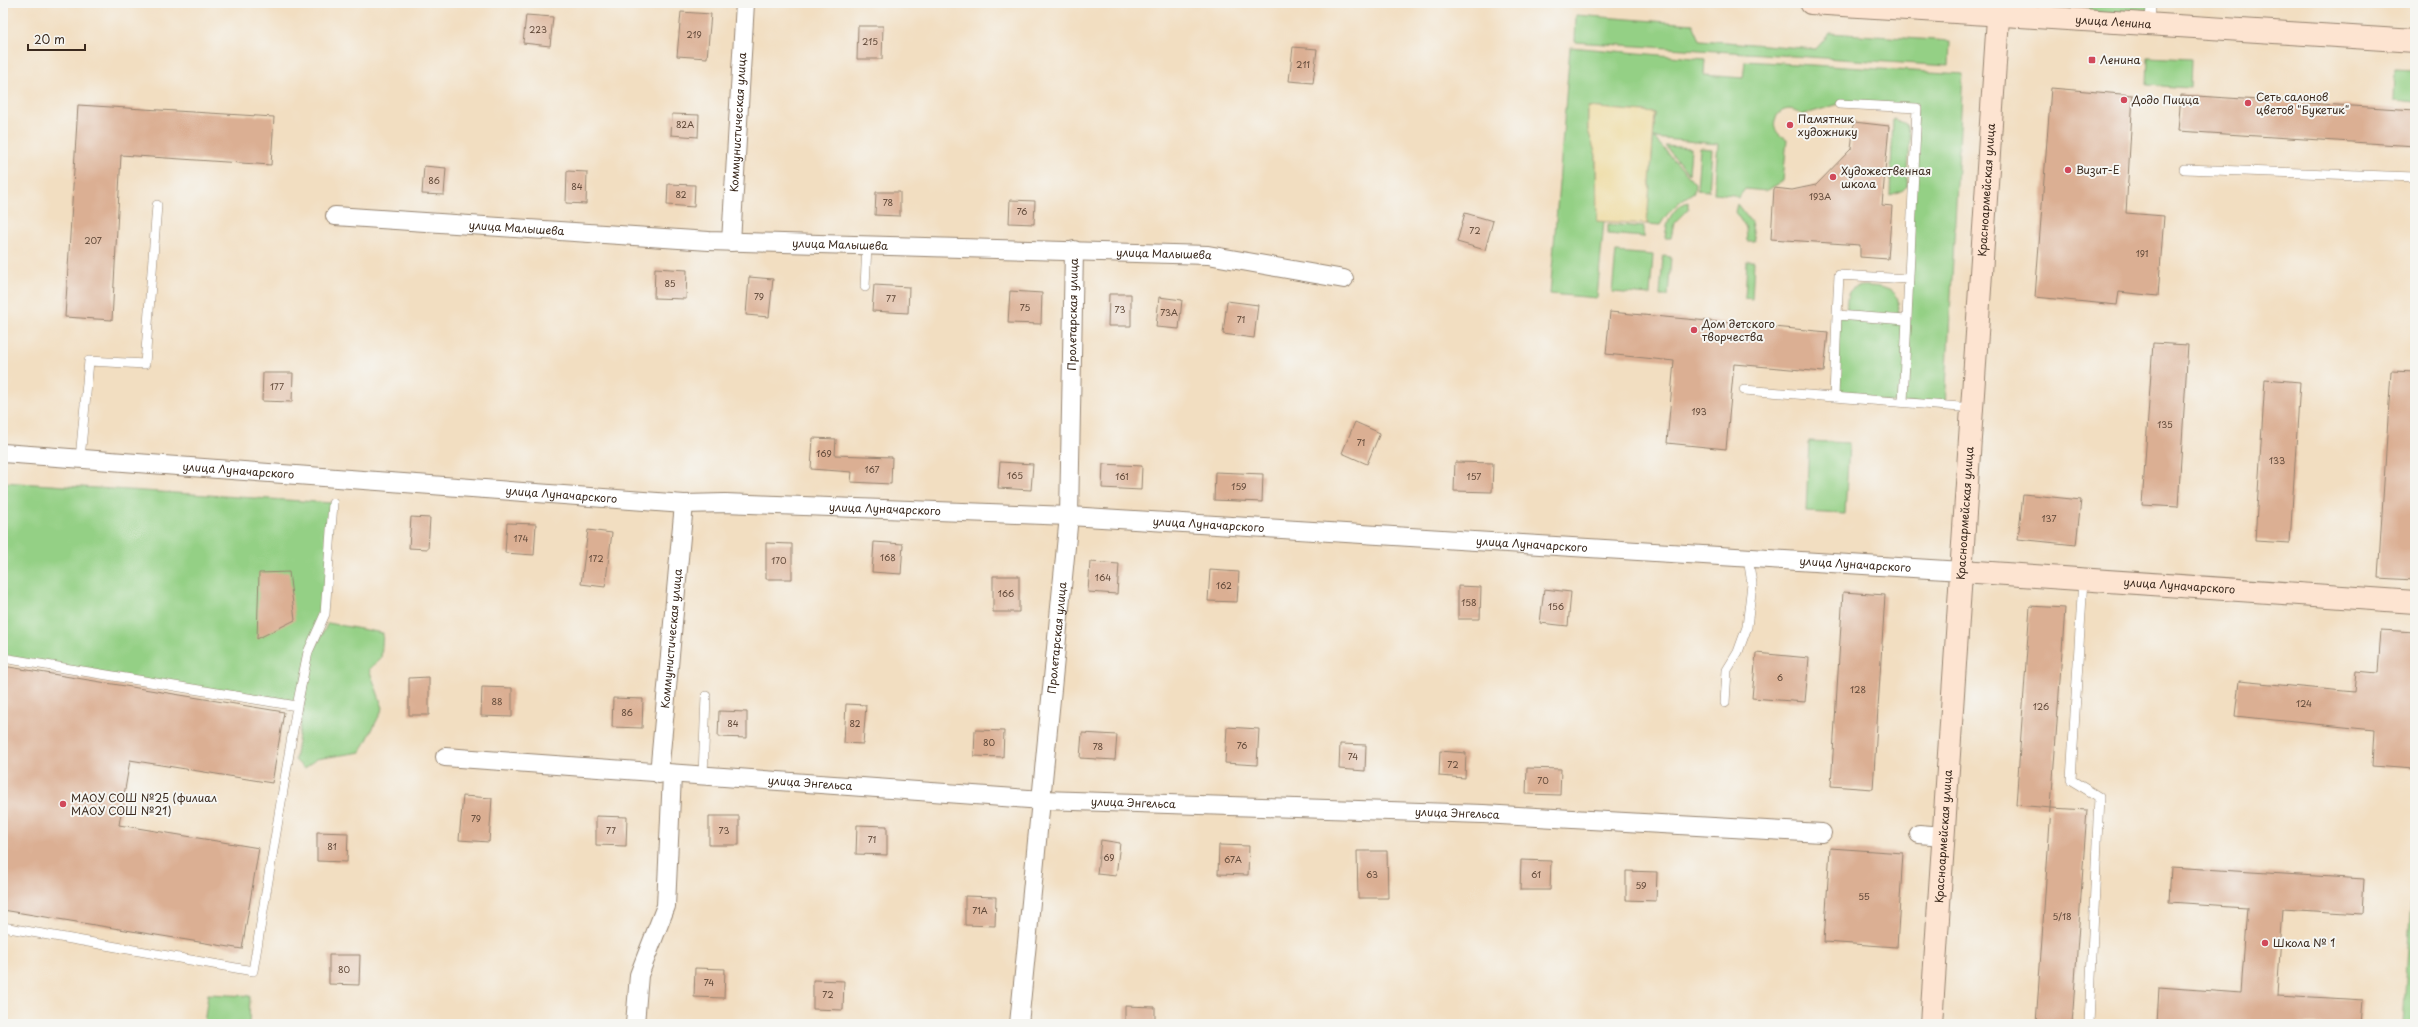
<svg xmlns="http://www.w3.org/2000/svg" width="2418" height="1027" viewBox="0 0 2418 1027" font-family="'Playpen Sans',sans-serif">
	<style>
		.green { fill: #94d085; stroke: #687d52 }
		.sand { fill: #eeda9e; stroke: #94825e }
		.building { fill: #dbaf93 }
		.lines { fill: none; stroke-linecap: round; stroke-linejoin: round }
		.lane-casing { stroke: #968470; stroke-width: 10 }
		.street-casing { stroke: #968470; stroke-width: 20 }
		.secondary-casing { stroke: #968470; stroke-width: 24 }
		.lane { stroke: #fff; stroke-width: 9 }
		.street { stroke: #fff; stroke-width: 18 }
		.secondary { stroke: #fde4d1; stroke-width: 22 }
		.poi-dot { fill: #d1495b; stroke: #f6f6f2; stroke-width: 1.5 }
		.labels { text-anchor: middle; stroke-width: 4; stroke-linejoin: round; paint-order: stroke }
		.number-label { font-size: 9px; fill: #634b3b }
		.street-label { font-size: 11px; fill: #3b2a1e; stroke: #f6f6f2 }
		.poi-label { font-size: 11px; fill: #3b2a1e; stroke: #f6f6f2; text-anchor: start }
	</style>
	<rect width="100%" height="100%" fill="#f6f6f2"/>
	<filter id="ink" filterUnits="userSpaceOnUse"><feTurbulence type="fractalNoise" baseFrequency=".025" numOctaves="2"/><feDisplacementMap in="SourceGraphic" scale="8" xChannelSelector="R" yChannelSelector="G"/><feConvolveMatrix kernelMatrix="1 2 1 2 8 2 1 2 1" color-interpolation-filters="sRGB"/></filter>
	<filter id="wash" filterUnits="userSpaceOnUse"><feTurbulence type="fractalNoise" baseFrequency=".012" numOctaves="4" result="noise"/><feDisplacementMap in="SourceGraphic" scale="16" xChannelSelector="R" yChannelSelector="G"/><feGaussianBlur stdDeviation="0.9" result="paint"/><feColorMatrix in="noise" values="0 0 0 0 0 0 0 0 0 0 0 0 0 0 0 0 0 1.4 0 .05"/><feComposite in="paint" operator="in"/></filter>
	<g filter="url(#wash)">
		<rect width="100%" height="100%" fill="#f2dec1"/>
		<path class="green" d="M2045 3H2151L2150 24 2044 18Z
			M1576 15 1693 24 1700 40 1816 49 1830 33 1950 41 1949 66 1575 42Z
			M1570 47 1705 59 1704 75 1743 78 1745 61 1963 74 1945 406 1834 397 1837 315H1847C1847 307 1845 294 1852 289 1860 283 1890 286 1896 295 1900 301 1898 312 1898 319L1906 320 1917 108 1839 104 1802 115C1782 96 1760 129 1787 139L1783 181 1766 191 1745 189 1738 198 1734 195 1714 193 1718 144 1654 138 1695 183 1694 192C1679 201 1669 210 1660 225L1647 224 1655 113 1588 107V130L1596 155 1597 221H1604L1597 298 1550 294Z
			M2148 57 2191 59 2190 88 2147 85Z
			M2395 70 2415 71V102L2394 100Z
			M1893 119 1906 124 1910 138 1907 186 1902 191 1890 195Z
			M1665 146 1691 148 1689 174Z
			M1700 148 1712 149 1709 191 1697 190Z
			M1688 202V209L1674 223 1671 238H1665C1667 222 1671 208 1688 202Z
			M1737 204 1751 222 1755 241H1747L1746 228 1735 212Z
			M1608 224 1644 227V237L1608 234Z
			M1616 252 1653 255 1650 295 1612 292Z
			M1663 256 1671 257 1668 296H1660Z
			M1747 261H1754L1752 299 1745 298Z
			M1809 441 1849 443 1845 514 1806 512Z
			M3 482 333 503 325 614 308 652 297 706 3 658Z
			M328 623 383 633 381 658 369 669 383 708 361 752 316 759 304 769 295 760 312 654Z
			M2415 875V1024H2403L2412 885Z
			M208 994 250 996 249 1024H204Z"/>
		<path class="sand" d="M1588 107 1655 113 1647 224 1597 221 1596 155 1588 130Z"/>
		<g id="blocks">
			<path class="building" d="M681 12 711 14 707 58 677 56Z
				M526 15 553 17 550 46 523 43Z
				M858 26H883L882 59H857Z
				M1293 47 1317 49 1313 83 1289 81Z
				M2051 88 2133 95 2126 213 2164 216 2158 296 2119 292 2117 305 2035 297Z
				M2181 95 2415 110V146L2178 131Z
				M78 105 274 117 271 165 121 155 112 320 65 317Z
				M672 114 699 115 698 137 671 135Z
				M1854 122 1889 126 1882 205 1892 206 1888 259 1860 257V245L1771 239 1774 188 1792 190 1816 185 1851 149Z
				M424 166 446 168 444 195 422 194Z
				M567 171 587 172 586 204 566 203Z
				M668 184 695 185 694 207 667 205Z
				M876 192H900V216L875 215Z
				M1010 200 1035 201 1034 224 1009 223Z
				M1465 213 1493 221 1485 250 1457 242Z
				M655 268 687 270 686 299 654 298Z
				M749 277 773 279 769 317 746 315Z
				M874 285 909 287 908 313 872 311Z
				M1010 291 1042 293 1041 324 1008 323Z
				M1109 294H1131V326H1108Z
				M1159 297 1182 300 1179 329 1156 327Z
				M1227 301 1258 305 1254 338 1223 334Z
				M1610 312 1828 332 1824 372 1734 364 1726 449 1667 443 1674 361 1606 354Z
				M2153 343 2188 345 2178 507 2142 505Z
				M2391 371 2415 372 2414 580 2378 578Z
				M263 373H293L292 402 262 401Z
				M2265 379 2300 382 2290 543 2255 541Z
				M1355 422 1380 433 1367 464 1342 453Z
				M813 438 836 439 835 455 892 457 891 484 851 482 852 472 811 469Z
				M1000 462 1033 464 1031 490 998 488Z
				M1455 462 1493 463 1492 492 1454 491Z
				M1103 464 1142 466 1141 490 1102 488Z
				M1215 472 1263 474 1262 502 1214 500Z
				M2023 494 2081 500 2076 545 2018 539Z
				M411 517 430 518 428 549 409 548Z
				M507 523 536 524 534 555 505 553Z
				M588 530 612 533 605 587 581 584Z
				M874 542 903 544 901 574 872 572Z
				M766 543 792 544V579H766Z
				M1090 562 1119 564 1117 594 1088 592Z
				M1210 570 1239 572 1237 602 1208 601Z
				M289 572 295 620 257 639 259 573Z
				M993 576H1019V612H993Z
				M1458 586 1481 587 1480 619H1458Z
				M1544 589 1571 592 1568 626 1540 623Z
				M1843 592 1885 595 1873 789 1831 786Z
				M2030 606 2065 608 2051 808 2016 805Z
				M2381 630 2415 632 2414 769 2372 766 2374 730 2235 716 2239 681 2354 692 2356 671 2378 673Z
				M1756 653 1809 658 1805 702 1752 698Z
				M3 666 284 712 272 783 130 760 119 825 259 848 242 949 3 910Z
				M429 677V715H409V678Z
				M482 687 512 688V717L481 716Z
				M613 698 643 699 642 728 612 727Z
				M846 704 866 705 863 744 844 743Z
				M719 711 747 712V738L718 737Z
				M1227 727 1259 729 1257 765 1225 763Z
				M975 730 1004 731 1003 757 974 756Z
				M1082 733 1117 735 1115 760 1080 758Z
				M1340 744 1366 745 1365 771 1339 769Z
				M1440 751 1466 753 1465 778 1439 776Z
				M1527 768 1561 769 1560 795 1526 794Z
				M463 796 492 798 489 842 459 840Z
				M2051 808 2087 810 2072 1024H2036Z
				M596 816 627 817 626 846 596 845Z
				M709 816H739V845H709Z
				M857 825 887 826V855L856 854Z
				M317 832 348 833 347 862 317 861Z
				M1101 840 1120 843 1116 876 1097 874Z
				M1219 845 1249 846 1248 875 1218 874Z
				M1830 848 1903 853 1897 947 1824 942Z
				M1357 851H1387L1388 898H1358Z
				M1521 860 1551 861 1550 890H1520Z
				M2171 867 2364 879 2362 914 2283 909 2277 995 2363 1000 2361 1024H2157L2159 987 2241 993 2247 907 2169 902Z
				M1626 871 1657 872 1656 901 1626 900Z
				M965 896 996 897 995 926 965 925Z
				M329 955H360L359 985 329 984Z
				M695 968 725 969 724 998 694 997Z
				M813 980 844 981 843 1010 813 1009Z
				M1125 1006 1155 1007V1024H1125Z"/>
		</g>
	</g>
	<g filter="url(#ink)">
		<use href="#blocks" fill-opacity="0" stroke="#968470" stroke-width="1"/>
		<g class="lines">
			<g class="lane-casing">
				<path id="lane" d="M2150 24 2151 3
					M1839 104 1917 108 1903 402
					M2184 169 2415 177
					M865 287 867 245
					M1837 315 1839 275 1908 279
					M1744 390 1973 408
					M1834 397 1837 315 1906 320
					M80 459 89 361 145 364 157 205
					M2083 579 2071 780 2099 797 2089 1024
					M3 658 297 706 253 971 3 927
					M1725 703 1727 670 1738 652 1747 627 1752 584 1748 558
					M297 706 308 652 325 614 333 503
					M703 776 706 696"/>
			</g>
			<g class="street-casing">
				<g id="street">
					<path id="s1" d="M335 216 709 241 1208 255 1344 279"/>
					<path id="s2" d="M731 242 745 3"/>
					<path id="s3" d="M3 453 684 504 725 503 1069 516 1962 571"/>
					<path id="s4" d="M445 757 1043 800 1483 814 1822 833"/>
					<path id="s5" d="M659 774 684 504"/>
					<path d="M1919 834 1944 836"/>
					<path d="M635 1024 639 975 666 906 672 775"/>
					<path id="s6" d="M1019 1024 1069 516 1074 250"/>
				</g>
			</g>
			<g class="secondary-casing">
				<g id="secondary">
					<path id="s7" d="M1811 3 2415 41"/>
					<path id="s8" d="M1962 571 2415 602"/>
					<path id="s9" d="M1931 1024 1999 3"/>
				</g>
			</g>
			<use href="#lane" class="lane"/>
			<use href="#street" class="street"/>
			<use href="#secondary" class="secondary"/>
		</g>
	</g>
	<g class="poi-dot">
		<rect x="2088" y="56" width="8" height="8" rx="2"/>
		<circle cx="2124" cy="100" r="4"/>
		<circle cx="2248" cy="103" r="4"/>
		<circle cx="1790" cy="125" r="4"/>
		<circle cx="2068" cy="170" r="4"/>
		<circle cx="1833" cy="177" r="4"/>
		<circle cx="1694" cy="330" r="4"/>
		<circle cx="63" cy="804" r="4"/>
		<circle cx="2265" cy="943" r="4"/>
	</g>
	<g class="labels">
		<g class="number-label">
			<text x="538" y="33">223</text>
			<text x="694" y="38">219</text>
			<text x="870" y="45">215</text>
			<text x="1303" y="68">211</text>
			<text x="685" y="128">82А</text>
			<text x="434" y="184">86</text>
			<text x="577" y="190">84</text>
			<text x="681" y="198">82</text>
			<text x="1820" y="200">193А</text>
			<text x="888" y="206">78</text>
			<text x="1022" y="215">76</text>
			<text x="1475" y="234">72</text>
			<text x="93" y="244">207</text>
			<text x="2142" y="257">191</text>
			<text x="670" y="287">85</text>
			<text x="759" y="300">79</text>
			<text x="891" y="302">77</text>
			<text x="1025" y="311">75</text>
			<text x="1120" y="313">73</text>
			<text x="1169" y="316">73А</text>
			<text x="1241" y="323">71</text>
			<text x="277" y="390">177</text>
			<text x="1699" y="415">193</text>
			<text x="2165" y="428">135</text>
			<text x="1361" y="446">71</text>
			<text x="824" y="457">169</text>
			<text x="2277" y="464">133</text>
			<text x="872" y="473">167</text>
			<text x="1015" y="479">165</text>
			<text x="1122" y="480">161</text>
			<text x="1474" y="480">157</text>
			<text x="1239" y="490">159</text>
			<text x="2049" y="522">137</text>
			<text x="521" y="542">174</text>
			<text x="888" y="561">168</text>
			<text x="596" y="562">172</text>
			<text x="779" y="564">170</text>
			<text x="1103" y="581">164</text>
			<text x="1224" y="589">162</text>
			<text x="1006" y="597">166</text>
			<text x="1469" y="606">158</text>
			<text x="1556" y="610">156</text>
			<text x="1780" y="681">6</text>
			<text x="1858" y="693">128</text>
			<text x="497" y="705">88</text>
			<text x="2304" y="707">124</text>
			<text x="2041" y="710">126</text>
			<text x="627" y="716">86</text>
			<text x="733" y="727">84</text>
			<text x="855" y="727">82</text>
			<text x="989" y="746">80</text>
			<text x="1242" y="749">76</text>
			<text x="1098" y="750">78</text>
			<text x="1353" y="760">74</text>
			<text x="1453" y="768">72</text>
			<text x="1543" y="784">70</text>
			<text x="476" y="822">79</text>
			<text x="611" y="834">77</text>
			<text x="724" y="834">73</text>
			<text x="872" y="843">71</text>
			<text x="332" y="850">81</text>
			<text x="1109" y="861">69</text>
			<text x="1233" y="863">67А</text>
			<text x="1372" y="878">63</text>
			<text x="1536" y="878">61</text>
			<text x="1641" y="889">59</text>
			<text x="1864" y="900">55</text>
			<text x="980" y="914">71А</text>
			<text x="2062" y="920">5/18</text>
			<text x="344" y="973">80</text>
			<text x="709" y="986">74</text>
			<text x="828" y="998">72</text>
		</g>
		<g class="street-label">
			<text dy="4" stroke="none"><textPath href="#s7" startOffset="303">улица Ленина</textPath></text>
			<text dy="4" stroke="none"><textPath href="#s2" startOffset="120">Коммунистическая улица</textPath></text>
			<text dy="4" stroke="none"><textPath href="#s9" startOffset="836">Красноармейская улица</textPath></text>
			<text dy="4" stroke="none"><textPath href="#s1" startOffset="182">улица Малышева</textPath></text>
			<text dy="4" stroke="none"><textPath href="#s1" startOffset="506">улица Малышева</textPath></text>
			<text dy="4" stroke="none"><textPath href="#s1" startOffset="830">улица Малышева</textPath></text>
			<text dy="4" stroke="none"><textPath href="#s6" startOffset="712">Пролетарская улица</textPath></text>
			<text dy="4" stroke="none"><textPath href="#s3" startOffset="236">улица Луначарского</textPath></text>
			<text dy="4" stroke="none"><textPath href="#s3" startOffset="560">улица Луначарского</textPath></text>
			<text dy="4" stroke="none"><textPath href="#s3" startOffset="884">улица Луначарского</textPath></text>
			<text dy="4" stroke="none"><textPath href="#s9" startOffset="512">Красноармейская улица</textPath></text>
			<text dy="4" stroke="none"><textPath href="#s3" startOffset="1208">улица Луначарского</textPath></text>
			<text dy="4" stroke="none"><textPath href="#s3" startOffset="1532">улица Луначарского</textPath></text>
			<text dy="4" stroke="none"><textPath href="#s3" startOffset="1856">улица Луначарского</textPath></text>
			<text dy="4" stroke="none"><textPath href="#s8" startOffset="218">улица Луначарского</textPath></text>
			<text dy="4" stroke="none"><textPath href="#s6" startOffset="388">Пролетарская улица</textPath></text>
			<text dy="4" stroke="none"><textPath href="#s5" startOffset="136">Коммунистическая улица</textPath></text>
			<text dy="4" stroke="none"><textPath href="#s4" startOffset="366">улица Энгельса</textPath></text>
			<text dy="4" stroke="none"><textPath href="#s4" startOffset="690">улица Энгельса</textPath></text>
			<text dy="4" stroke="none"><textPath href="#s4" startOffset="1014">улица Энгельса</textPath></text>
			<text dy="4" stroke="none"><textPath href="#s9" startOffset="188">Красноармейская улица</textPath></text>
		</g>
		<g class="poi-label">
			<text x="2100" y="64">Ленина</text>
			<text x="2256" y="101">Сеть салонов<tspan x="2256" dy="13">цветов "Букетик"</tspan></text>
			<text x="2132" y="104">Додо Пицца</text>
			<text x="1798" y="123">Памятник<tspan x="1798" dy="13">художнику</tspan></text>
			<text x="2076" y="174">Визит-Е</text>
			<text x="1841" y="175">Художественная<tspan x="1841" dy="13">школа</tspan></text>
			<text x="1702" y="328">Дом детского<tspan x="1702" dy="13">творчества</tspan></text>
			<text x="71" y="802">МАОУ СОШ №25 (филиал<tspan x="71" dy="13">МАОУ СОШ №21)</tspan></text>
			<text x="2273" y="947">Школа № 1</text>
		</g>
	</g>
	<rect width="2418" height="1027" fill="none" stroke="#f6f6f2" stroke-width="16"/>
	<path d="M28 44v6h57v-6" fill="none" stroke="#3b2a1e" stroke-width="2"/>
	<text x="34" y="44" font-size="12" fill="#3b2a1e" stroke="#f6f6f2" stroke-width="3" paint-order="stroke">20 m</text>
</svg>
